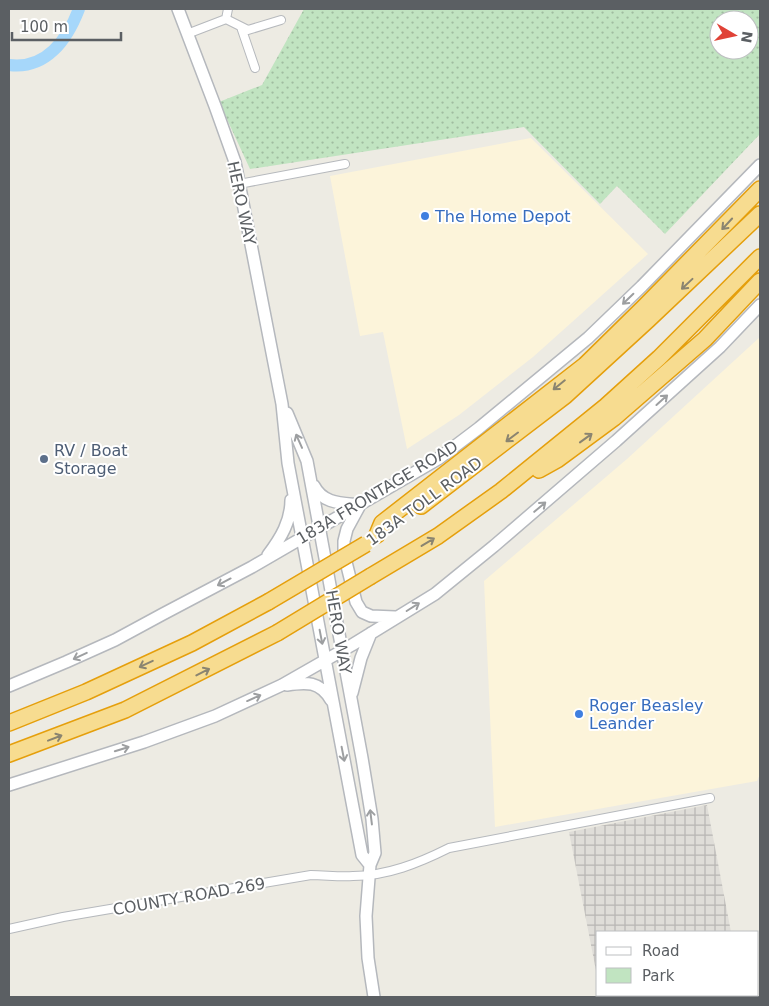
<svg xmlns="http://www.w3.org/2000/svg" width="769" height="1006" viewBox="0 0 769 1006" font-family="'DejaVu Sans',sans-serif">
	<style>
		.commercial { fill: #fcf4da }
		.industrial { fill: url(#industrial-grid) }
		.green { fill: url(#green-dots); fill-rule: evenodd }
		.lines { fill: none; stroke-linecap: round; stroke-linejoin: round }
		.river { stroke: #a6d7fa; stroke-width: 12 }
		.street-casing { stroke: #b6b9bd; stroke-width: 10 }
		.secondary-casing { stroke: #b5b8bd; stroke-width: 14 }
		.highway-casing { stroke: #e59f0c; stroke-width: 18 }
		.street { stroke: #fff; stroke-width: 8 }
		.secondary { stroke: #fff; stroke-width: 11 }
		.highway { stroke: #f7dc90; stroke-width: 15 }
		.highway-bridge-casing { stroke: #e59f0c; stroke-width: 18; stroke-linecap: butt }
		.highway-bridge { stroke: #f7dc90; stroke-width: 15 }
		.oneway { stroke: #8a8470 }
		.oneway2 { stroke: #9d9fa1 }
		.shop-dot { fill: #3f7fe0; stroke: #fff; stroke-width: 2 }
		.service-dot { fill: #5c6f8a; stroke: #fff; stroke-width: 2 }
		.labels { text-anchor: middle; stroke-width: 4; stroke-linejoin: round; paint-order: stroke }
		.street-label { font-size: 16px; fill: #5b5f63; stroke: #fff }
		.shop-label { font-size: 16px; fill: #366cbe; stroke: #fff; text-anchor: start }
		.service-label { font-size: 16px; fill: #4e5e75; stroke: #fff; text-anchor: start }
	</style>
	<defs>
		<pattern id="industrial-grid" width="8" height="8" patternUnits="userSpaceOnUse" patternTransform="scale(1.25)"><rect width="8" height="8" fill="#dfddd8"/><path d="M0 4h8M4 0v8" fill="none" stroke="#b8b6b3"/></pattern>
		<pattern id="green-dots" width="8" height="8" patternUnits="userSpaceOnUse" patternTransform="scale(1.25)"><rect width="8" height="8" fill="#c1e4c1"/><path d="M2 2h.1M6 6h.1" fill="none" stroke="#a0bca0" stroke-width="1.8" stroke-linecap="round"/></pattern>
	</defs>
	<rect width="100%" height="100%" fill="#edebe3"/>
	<path class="commercial" d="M531 138 648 254 533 357 459 415 407 449 383 332 360 336 330 176Z
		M760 337V774L757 781 495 827 484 581 627 459Z"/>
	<path class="industrial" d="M707 805 731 932H598V981L569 832Z
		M600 995H743L744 997H601Z"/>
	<path class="green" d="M304 9H760V134L665 234 617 186 600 204 524 127 250 169 219 102 262 85ZM719 20H749V50H719Z"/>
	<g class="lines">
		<path class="river" d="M9 65C46 70 67 40 79 9"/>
		<g class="street-casing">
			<path id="street" d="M226 19 248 30 281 20
				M241 27 255 68
				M187 34 226 19 228 9
				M239 184 345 164
				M9 929 63 917 311 875C325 875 339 877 353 876 387 876 419 863 449 848L710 798"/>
		</g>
		<g class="secondary-casing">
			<path id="secondary" d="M178 9 215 106 235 162 282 404 288 463 362 855 370 865
				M287 413 307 461 362 758 372 819 375 853 370 865 366 916 368 958 374 997
				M314 486C323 504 342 503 360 505
				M360 505 347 529 344 541V554L356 602 362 612 371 616 395 617
				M268 555C281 538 291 521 291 500
				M287 685C306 682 320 681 331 700
				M9 686 66 662 115 640 163 614 252 567 438 459 479 428 588 338 642 286 760 165
				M352 693 361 658 371 633
				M9 785 144 742 215 716 282 685 352 645 435 594 494 546 616 441 720 347 760 305"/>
		</g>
		<g class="highway-casing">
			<path id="highway" d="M539 470 557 460 614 418 705 339 760 281
				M421 506 565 396 648 320 760 214
				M377 535 382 523 585 365 644 307 760 189
				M371 576 438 536 501 491 606 406 659 358 760 257
				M9 723 86 692 192 643 268 602
				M9 754 125 710 277 633"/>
		</g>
		<use href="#street" class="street"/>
		<use href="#secondary" class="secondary"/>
		<use href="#highway" class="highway"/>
		<g class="highway-bridge-casing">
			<path id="highway-bridge" d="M268 602 366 544
				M277 633 371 576"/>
		</g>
		<use href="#highway-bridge" class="highway-bridge"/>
	</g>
	<defs><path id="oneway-shaft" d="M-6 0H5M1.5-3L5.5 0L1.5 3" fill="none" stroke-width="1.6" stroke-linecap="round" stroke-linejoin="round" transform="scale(1.25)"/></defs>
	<g class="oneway">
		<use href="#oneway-shaft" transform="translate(727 224) rotate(133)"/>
		<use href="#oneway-shaft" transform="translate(687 284) rotate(137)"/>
		<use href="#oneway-shaft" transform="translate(559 385) rotate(141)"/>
		<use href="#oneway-shaft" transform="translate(512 437) rotate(143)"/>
		<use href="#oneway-shaft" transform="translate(586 438) rotate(-36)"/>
		<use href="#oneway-shaft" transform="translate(428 542) rotate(-31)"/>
		<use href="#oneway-shaft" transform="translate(146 664) rotate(155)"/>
		<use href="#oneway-shaft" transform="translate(203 672) rotate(-27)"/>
		<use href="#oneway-shaft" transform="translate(55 738) rotate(-21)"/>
	</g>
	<g class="oneway2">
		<use href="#oneway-shaft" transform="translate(628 299) rotate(136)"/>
		<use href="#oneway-shaft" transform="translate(662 400) rotate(-42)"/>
		<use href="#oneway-shaft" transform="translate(299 441) rotate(-114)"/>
		<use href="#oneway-shaft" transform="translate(540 507) rotate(-40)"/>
		<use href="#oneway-shaft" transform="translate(224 582) rotate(152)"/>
		<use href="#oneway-shaft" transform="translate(413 607) rotate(-32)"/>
		<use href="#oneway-shaft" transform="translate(321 637) rotate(79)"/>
		<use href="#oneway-shaft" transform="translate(80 656) rotate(155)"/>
		<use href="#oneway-shaft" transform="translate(254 698) rotate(-24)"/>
		<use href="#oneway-shaft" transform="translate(122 749) rotate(-17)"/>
		<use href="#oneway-shaft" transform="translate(343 754) rotate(79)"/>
		<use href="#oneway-shaft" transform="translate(371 817) rotate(-97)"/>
	</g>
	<g class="shop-dot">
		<circle cx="425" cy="216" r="5"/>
		<circle cx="579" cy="714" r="5"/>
	</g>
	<circle class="service-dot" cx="44" cy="459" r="5"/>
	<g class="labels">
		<g class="street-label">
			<text transform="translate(242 203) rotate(78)" y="6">HERO WAY</text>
			<text transform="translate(377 492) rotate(-31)" y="6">183A FRONTAGE ROAD</text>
			<text transform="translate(424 501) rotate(-36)" y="6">183A TOLL ROAD</text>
			<text transform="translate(339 632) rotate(80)" y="6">HERO WAY</text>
			<text transform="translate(189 896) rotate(-10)" y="6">COUNTY ROAD 269</text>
		</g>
		<g class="shop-label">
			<text x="435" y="222">The Home Depot</text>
			<text x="589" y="711">Roger Beasley<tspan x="589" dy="18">Leander</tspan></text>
		</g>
		<g class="service-label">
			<text x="54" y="456">RV / Boat<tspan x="54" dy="18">Storage</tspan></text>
		</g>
	</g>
	<rect width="769" height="1006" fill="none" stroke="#5b5f63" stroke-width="20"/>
	<rect x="596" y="931" width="162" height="65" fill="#ffffff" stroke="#bdbfc1"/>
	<rect x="606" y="947" width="25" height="8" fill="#ffffff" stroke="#bdbfc1"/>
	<text x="642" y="956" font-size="15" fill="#5b5f63">Road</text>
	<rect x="606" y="968" width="25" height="15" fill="#c1e4c1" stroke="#bdbfc1"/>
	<text x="642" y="981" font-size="15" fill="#5b5f63">Park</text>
	<g transform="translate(734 35) rotate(99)"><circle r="24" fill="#ffffff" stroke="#bdbfc1"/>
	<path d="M0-4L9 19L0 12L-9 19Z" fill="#e04237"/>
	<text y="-8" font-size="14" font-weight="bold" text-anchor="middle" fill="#5b5f63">N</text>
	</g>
	<path d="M12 32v8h109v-8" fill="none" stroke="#5b5f63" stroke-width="2.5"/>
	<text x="20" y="32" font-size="15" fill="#5b5f63" stroke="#ffffff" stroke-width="4" paint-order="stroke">100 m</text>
</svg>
